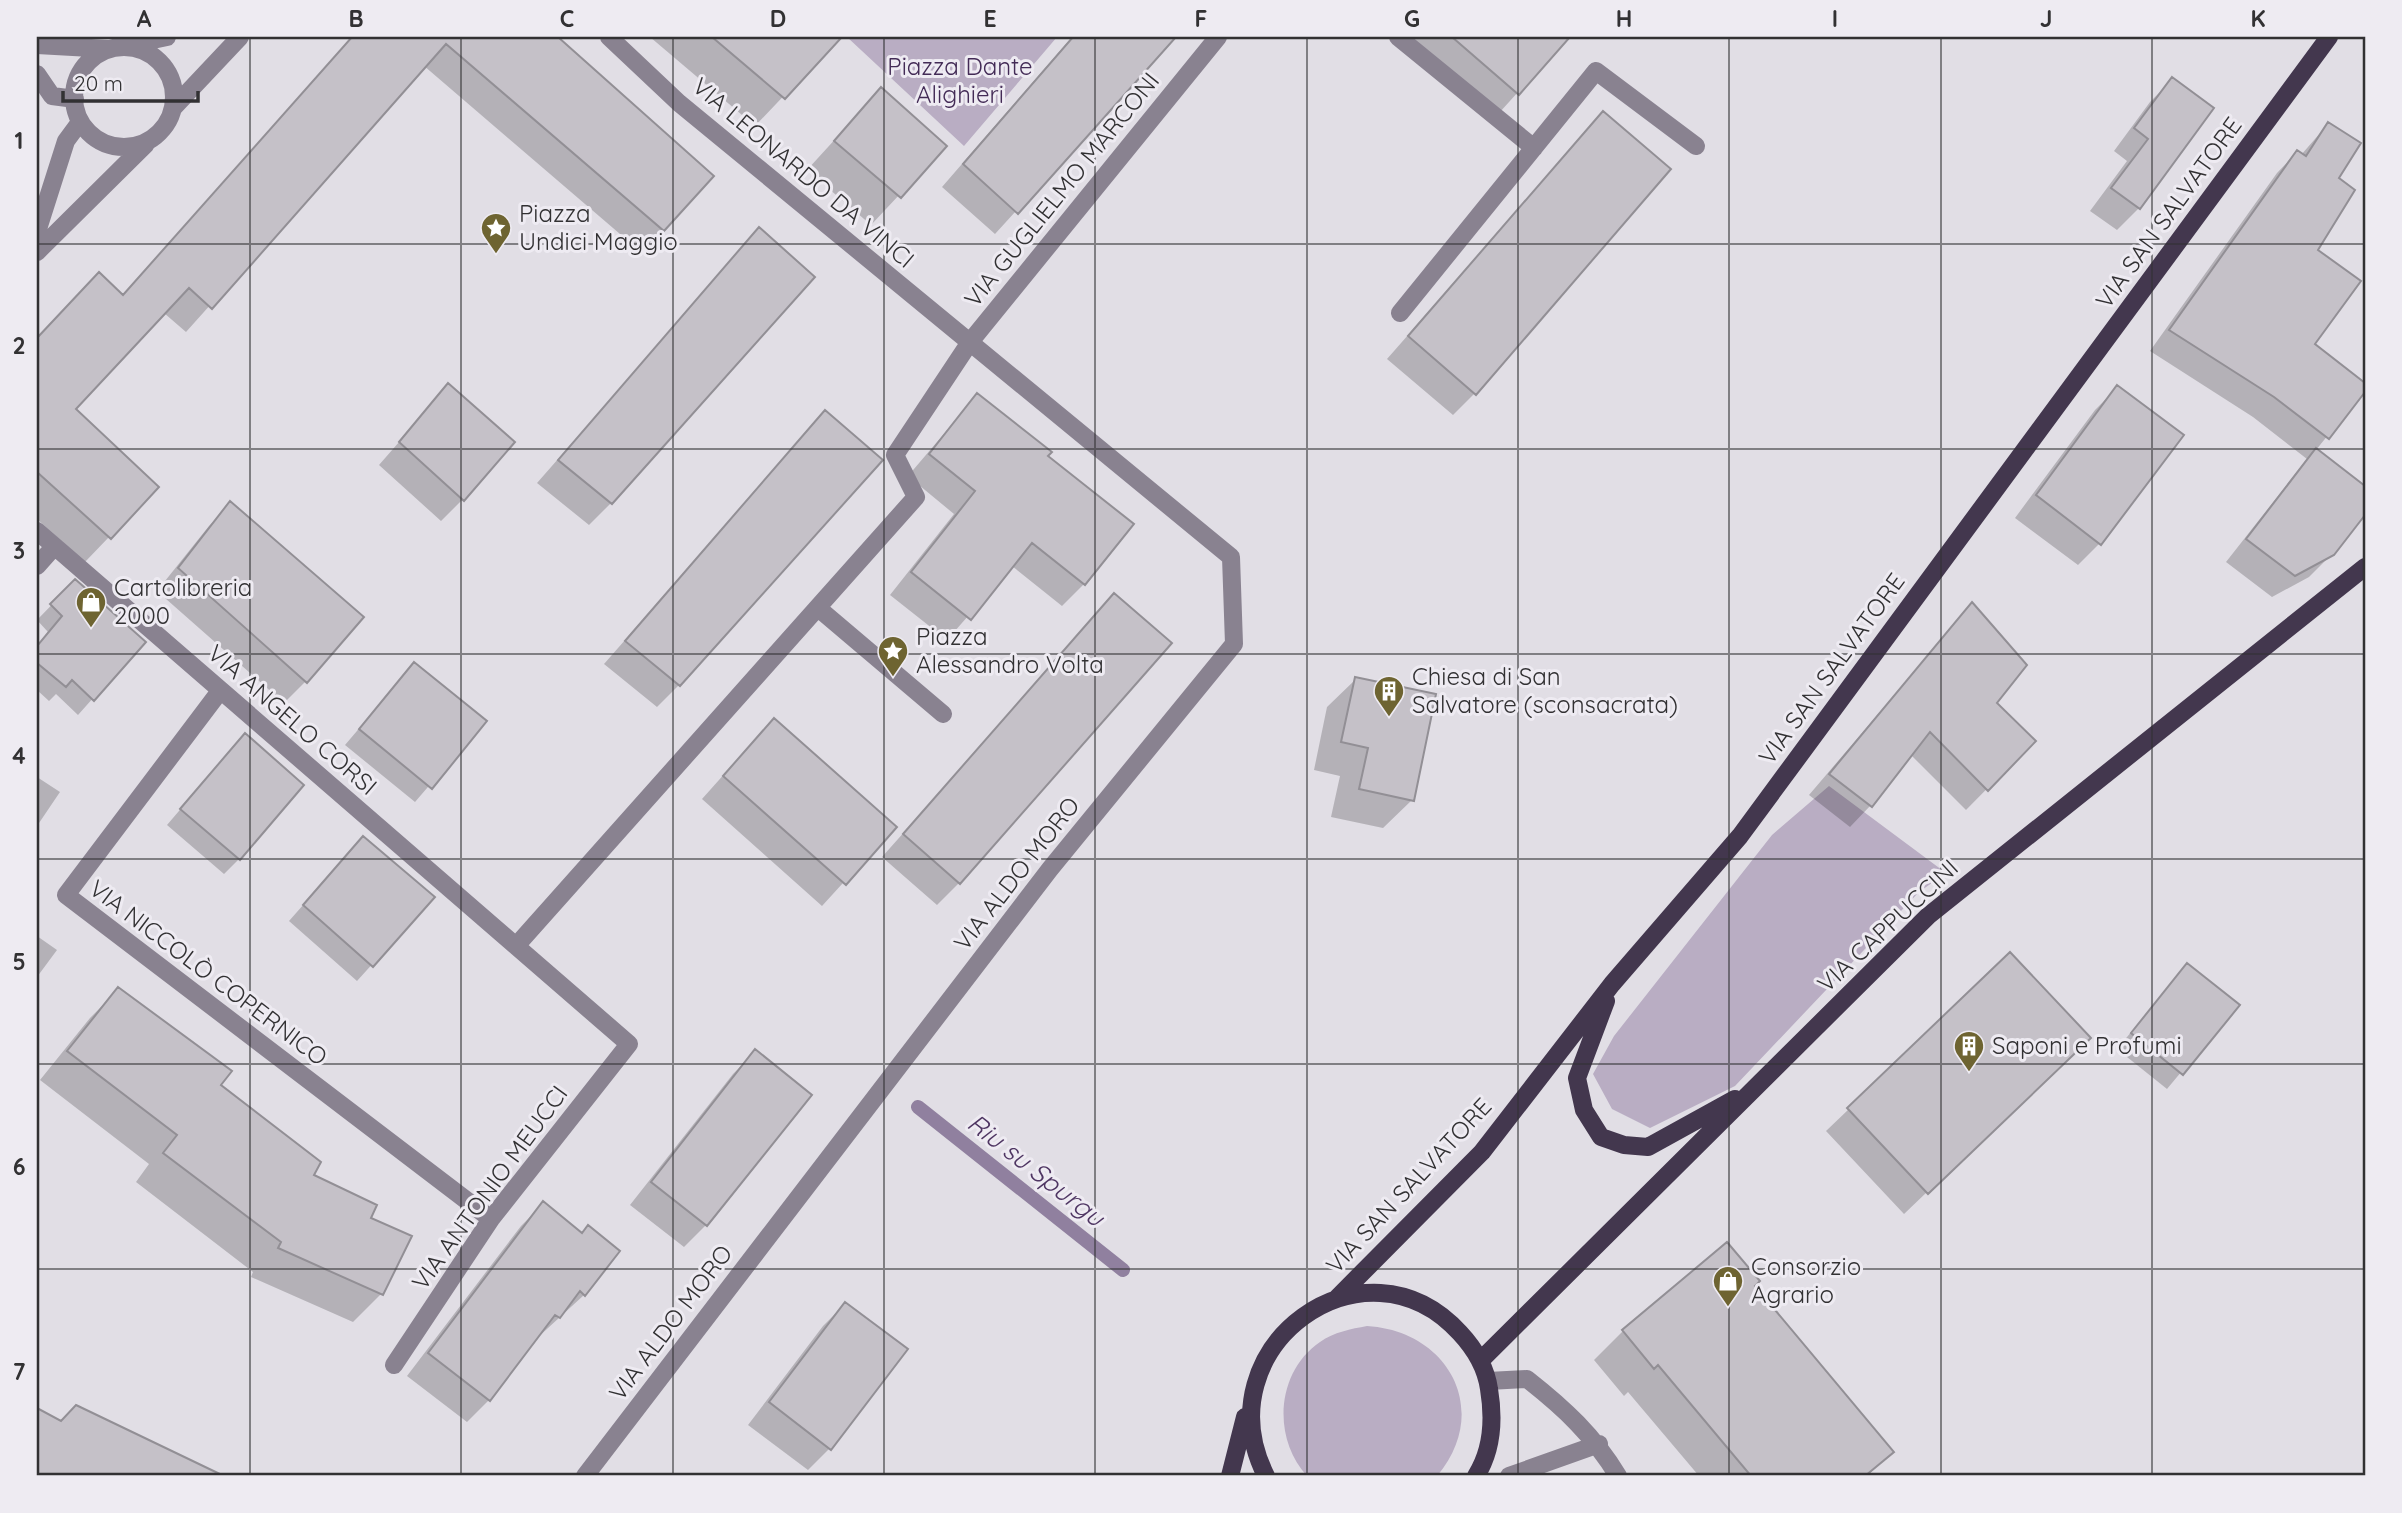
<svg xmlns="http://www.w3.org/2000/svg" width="2402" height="1513" viewBox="0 0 2402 1513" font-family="Quicksand,sans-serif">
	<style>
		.green { fill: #b9adc3 }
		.shadow { fill: #0003 }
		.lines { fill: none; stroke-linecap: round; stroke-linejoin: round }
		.stream { stroke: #90809f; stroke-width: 14 }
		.building { fill: #c5c1c8; stroke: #928f95; stroke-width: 2 }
		.minor { stroke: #898290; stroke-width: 18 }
		.major { stroke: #43374e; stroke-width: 18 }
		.grid { fill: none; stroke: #323133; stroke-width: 2; stroke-opacity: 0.55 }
		.labels { text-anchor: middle; stroke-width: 6; stroke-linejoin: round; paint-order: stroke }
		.park-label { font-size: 24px; fill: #432b56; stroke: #eeebf2 }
		.street-label { font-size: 24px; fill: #323133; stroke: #eeebf2 }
		.poi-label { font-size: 24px; fill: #323133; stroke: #eeebf2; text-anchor: start }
		.water-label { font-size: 26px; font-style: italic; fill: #4f3663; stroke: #eeebf2 }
		.neatline { fill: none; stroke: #323133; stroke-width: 2.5 }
		.grid-label { font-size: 23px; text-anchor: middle; font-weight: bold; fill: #323133 }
	</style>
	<rect width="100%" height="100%" fill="#e1dee5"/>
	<path class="green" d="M847 37H1057L964 146Z
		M1829 786 1946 873 1919 892 1735 1086 1650 1128 1612 1109 1593 1074 1614 1036 1772 835Z
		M1367 1326C1449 1331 1492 1411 1437 1476H1307C1272 1438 1276 1372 1320 1342 1334 1332 1351 1329 1367 1326Z"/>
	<path class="shadow" d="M354 37H360L411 81 186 332 164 313 74 409 109 537 85 562 37 519V339L74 299 122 296Z
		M424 37H555L712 177 641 252 409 53Z
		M650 37H822L832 45 755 126Z
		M1072 37H1174L995 234 942 187Z
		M1391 37H1568L1490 123Z
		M2172 80 2139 208 2117 230 2090 211 2127 161 2114 151 2150 102Z
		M881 89 945 146 871 225 807 170Z
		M1603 113 1475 393 1453 415 1387 359Z
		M2328 124 2336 178 2315 251 2313 344 2365 385V389L2316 450 2365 489V512L2332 554 2309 577 2272 597 2226 562 2307 459 2253 417 2150 351 2277 173 2297 152 2301 155Z
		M759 230 611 503 589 525 537 483Z
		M448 386 463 499 441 521 379 465Z
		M2117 388 2100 543 2078 565 2015 518 2095 410Z
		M977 395 1046 457 1131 525 1084 584 1062 606 1012 566 947 640 890 595 954 514 908 476Z
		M825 412 679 685 657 707 604 664Z
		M231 504 306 681 284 703 157 591 209 526Z
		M75 581 143 642 78 715 56 694 49 701 37 690V646L48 632 37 620Z
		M1115 595 959 883 937 905 882 857Z
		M1972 604 1995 703 2034 741 1966 810 1910 754 1870 806 1850 827 1809 795Z
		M414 664 484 722 415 802 345 745Z
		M1356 679 1412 800 1383 828 1331 817 1340 776 1314 770 1327 707Z
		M752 743 894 827 822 906 702 799Z
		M231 750 239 859 224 874 167 825Z
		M37 777 60 792 37 826Z
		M349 853 433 897 357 981 289 921Z
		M37 936 57 950 37 977Z
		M2010 955 2066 1059 1904 1214 1826 1131Z
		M2187 965 2237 1005 2167 1089 2117 1049Z
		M119 989 312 1176 369 1219 381 1294 353 1322 251 1277 253 1272 136 1182 149 1164 40 1080 90 1018Z
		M755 1052 809 1095 706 1225 684 1247 630 1205 733 1074Z
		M543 1204 584 1295 536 1339 489 1400 467 1422 407 1376 521 1226Z
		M1726 1244 1753 1286 1892 1452 1867 1476H1699L1628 1392 1624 1396 1594 1360 1623 1331Z
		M845 1304 830 1448 808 1470 748 1425 823 1326Z
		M77 1407 220 1476H37V1410L61 1423Z"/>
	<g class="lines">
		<path class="stream" d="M918 1107 1123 1270"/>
	</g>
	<path class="building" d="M352 37H558L714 176 664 231 446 44 212 309 189 288 76 409 159 487 111 539 37 472V338L99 272 123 295Z
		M712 37H842L785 99Z
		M1073 37H1176L1018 214 963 164Z
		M1452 37H1570L1519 95Z
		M2172 77 2214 108 2140 209 2111 188 2148 139 2134 128Z
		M881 87 947 146 901 198 834 141Z
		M1603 111 1671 169 1476 395 1408 336Z
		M2328 122 2361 143 2339 178 2355 190 2318 250 2361 281 2315 344 2365 383V392L2329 439 2274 397 2169 330 2297 150 2306 156Z
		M759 227 815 277 612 504 558 460Z
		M448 383 515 442 464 501 399 442Z
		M2117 385 2184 435 2101 545 2036 495Z
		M977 393 1052 452 1048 456 1134 524 1085 585 1032 543 971 620 911 572 975 491 929 454Z
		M825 410 883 460 680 686 625 641Z
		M2316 448 2365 486V515L2334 555 2295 576 2246 539Z
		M230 501 364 617 307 683 178 568Z
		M75 579 146 642 94 701 72 680 66 687 37 663V646L62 616 50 604Z
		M1114 593 1172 643 960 884 903 834Z
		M1972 602 2027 665 1997 703 2036 741 1988 791 1930 732 1872 807 1829 774Z
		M414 662 487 721 432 789 359 729Z
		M1355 677 1436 694 1414 801 1359 789 1368 748 1341 742Z
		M774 718 897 827 846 885 723 776Z
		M245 733 304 785 240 860 180 809Z
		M363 836 435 897 373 967 303 905Z
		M2010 952 2091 1038 1928 1194 1847 1108Z
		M2187 963 2240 1005 2183 1075 2131 1033Z
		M118 987 232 1071 221 1085 321 1162 314 1175 377 1205 371 1218 412 1236 383 1295 278 1248 281 1242 163 1153 177 1135 67 1051Z
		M755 1049 812 1095 707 1226 651 1182Z
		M543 1201 582 1233 588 1225 620 1251 585 1296 580 1291 560 1318 555 1315 490 1401 428 1353Z
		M1727 1242 1760 1281 1755 1286 1894 1452 1865 1476H1751L1658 1365 1654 1369 1622 1330Z
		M845 1302 908 1349 831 1450 769 1402Z
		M76 1405 224 1476H37V1408L61 1421Z"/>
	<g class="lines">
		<path class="minor" d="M1398 37 1534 148
			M37 45 109 49
			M129 45 167 37
			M74 97a50 50 0 1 1 100 0a50 50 0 1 1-100 0Z
			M37 74 52 96 75 99
			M174 107 240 37
			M37 232 66 141 80 122
			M37 252 146 144
			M1400 313 1596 71 1696 146
			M37 531 629 1044 491 1219 394 1365
			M37 566 53 548
			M818 608 943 714
			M220 691 66 895 491 1219
			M516 946 916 497 895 455 970 342 1218 37
			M1488 1381 1527 1379C1564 1408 1594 1436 1618 1476
			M585 1476 1050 869 1234 644 1231 557 679 103 609 37
			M1509 1476 1599 1444"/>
		<path class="major" d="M1606 1001 1577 1078 1584 1110 1601 1137 1624 1145 1648 1147 1735 1099
			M1337 1298 1482 1152 1612 984 1740 836 2329 37
			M1480 1361 1928 916 2365 567
			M1230 1476 1245 1417
			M1266 1476C1201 1347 1365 1228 1460 1333 1474 1348 1486 1368 1489 1389 1494 1419 1493 1449 1476 1476"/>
	</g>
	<path class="grid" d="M250 37V1476M461 37V1476M673 37V1476M884 37V1476M1095 37V1476M1307 37V1476M1518 37V1476M1729 37V1476M1941 37V1476M2152 37V1476M37 244H2365M37 449H2365M37 654H2365M37 859H2365M37 1064H2365M37 1269H2365"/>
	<defs>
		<g id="sight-pin" transform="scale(1.575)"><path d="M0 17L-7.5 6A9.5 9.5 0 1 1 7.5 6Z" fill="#6e6431" stroke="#eeebf2"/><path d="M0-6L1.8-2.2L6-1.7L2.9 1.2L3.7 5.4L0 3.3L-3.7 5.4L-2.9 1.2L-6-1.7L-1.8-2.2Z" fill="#fff"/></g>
		<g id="shop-pin" transform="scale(1.575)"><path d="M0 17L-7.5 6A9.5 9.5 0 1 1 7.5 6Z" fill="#6e6431" stroke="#eeebf2"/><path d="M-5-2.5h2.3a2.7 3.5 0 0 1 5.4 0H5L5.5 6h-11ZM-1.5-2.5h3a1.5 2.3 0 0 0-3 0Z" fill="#fff"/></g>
		<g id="building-pin" transform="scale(1.575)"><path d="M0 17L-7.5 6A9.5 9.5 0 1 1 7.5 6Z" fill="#6e6431" stroke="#eeebf2"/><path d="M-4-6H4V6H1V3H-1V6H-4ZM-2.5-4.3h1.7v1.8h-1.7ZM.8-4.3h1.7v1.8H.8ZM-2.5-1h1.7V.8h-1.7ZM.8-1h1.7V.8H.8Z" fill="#fff"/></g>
	</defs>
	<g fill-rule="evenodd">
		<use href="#sight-pin" x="496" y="228"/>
		<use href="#shop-pin" x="91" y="602"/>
		<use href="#sight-pin" x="893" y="651"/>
		<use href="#building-pin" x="1389" y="691"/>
		<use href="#building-pin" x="1969" y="1046"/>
		<use href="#shop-pin" x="1728" y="1281"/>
	</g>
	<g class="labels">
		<g class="park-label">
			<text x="960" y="75">Piazza Dante<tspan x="960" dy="28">Alighieri</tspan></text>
		</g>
		<g class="street-label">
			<text transform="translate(803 173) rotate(40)" y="8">VIA LEONARDO DA VINCI</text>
			<text transform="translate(1062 190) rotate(-51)" y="8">VIA GUGLIELMO MARCONI</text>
			<text transform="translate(2169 213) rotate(-54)" y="8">VIA SAN SALVATORE</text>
			<text transform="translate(1832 669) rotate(-54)" y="8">VIA SAN SALVATORE</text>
			<text transform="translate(292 720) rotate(41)" y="8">VIA ANGELO CORSI</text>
			<text transform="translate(1017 874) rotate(-52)" y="8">VIA ALDO MORO</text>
			<text transform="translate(1888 926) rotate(-43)" y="8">VIA CAPPUCCINI</text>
			<text transform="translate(208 973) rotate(37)" y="8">VIA NICCOLÒ COPERNICO</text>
			<text transform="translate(1409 1186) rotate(-47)" y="8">VIA SAN SALVATORE</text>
			<text transform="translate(490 1188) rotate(-54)" y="8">VIA ANTONIO MEUCCI</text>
			<text transform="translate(671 1323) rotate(-53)" y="8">VIA ALDO MORO</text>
		</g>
		<g class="poi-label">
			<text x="519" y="222">Piazza<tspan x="519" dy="28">Undici Maggio</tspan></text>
			<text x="114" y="596">Cartolibreria<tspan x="114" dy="28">2000</tspan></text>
			<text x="916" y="645">Piazza<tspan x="916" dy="28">Alessandro Volta</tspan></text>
			<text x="1412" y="685">Chiesa di San<tspan x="1412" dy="28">Salvatore (sconsacrata)</tspan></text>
			<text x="1992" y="1054">Saponi e Profumi</text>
			<text x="1751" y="1275">Consorzio<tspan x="1751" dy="28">Agrario</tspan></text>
		</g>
		<g class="water-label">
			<text transform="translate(1036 1170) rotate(38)" y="9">Riu su Spurgu</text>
		</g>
	</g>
	<rect width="2402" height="1513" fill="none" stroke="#eeebf2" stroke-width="77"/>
	<path d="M63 91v10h135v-10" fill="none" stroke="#323133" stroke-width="3.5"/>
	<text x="74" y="91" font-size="21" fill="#323133" stroke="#eeebf2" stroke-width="5" paint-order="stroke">20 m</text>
	<rect x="38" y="38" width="2326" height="1436" class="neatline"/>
	<g class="grid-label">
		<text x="144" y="27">A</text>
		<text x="356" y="27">B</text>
		<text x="567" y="27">C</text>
		<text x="778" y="27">D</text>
		<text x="990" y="27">E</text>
		<text x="1201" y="27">F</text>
		<text x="1412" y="27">G</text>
		<text x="1624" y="27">H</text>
		<text x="1835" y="27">I</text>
		<text x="2046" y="27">J</text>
		<text x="2258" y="27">K</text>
		<text x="19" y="149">1</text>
		<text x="19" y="354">2</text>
		<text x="19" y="559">3</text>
		<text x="19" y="764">4</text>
		<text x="19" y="970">5</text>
		<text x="19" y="1175">6</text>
		<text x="19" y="1380">7</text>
	</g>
</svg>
